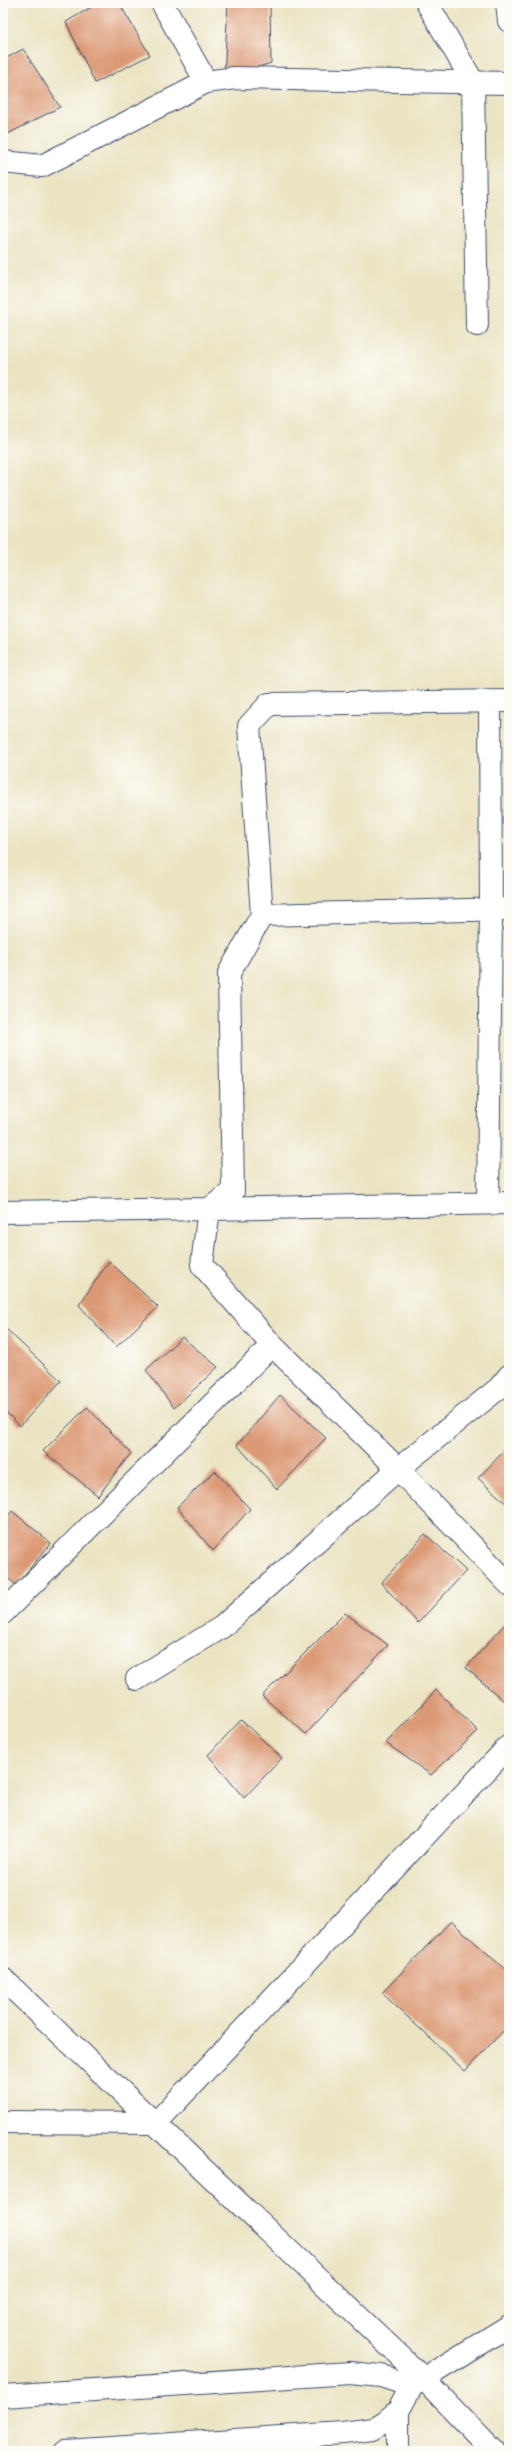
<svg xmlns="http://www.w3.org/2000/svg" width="512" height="2454" viewBox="0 0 512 2454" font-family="'Architects Daughter',sans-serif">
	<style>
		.building { fill: #db9974 }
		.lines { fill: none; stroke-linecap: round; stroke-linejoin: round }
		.minor-casing { stroke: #3a4a6d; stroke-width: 24 }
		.tertiary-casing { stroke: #3a4a6d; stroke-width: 24 }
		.minor { stroke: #fff; stroke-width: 22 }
		.tertiary { stroke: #fff; stroke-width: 22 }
	</style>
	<rect width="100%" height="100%" fill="#fdfcf7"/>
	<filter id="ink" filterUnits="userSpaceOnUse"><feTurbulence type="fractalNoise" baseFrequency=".025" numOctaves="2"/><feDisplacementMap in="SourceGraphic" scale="8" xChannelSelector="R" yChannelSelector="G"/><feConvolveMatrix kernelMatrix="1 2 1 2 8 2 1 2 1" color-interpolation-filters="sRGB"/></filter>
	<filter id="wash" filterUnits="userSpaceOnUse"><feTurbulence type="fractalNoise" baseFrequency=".012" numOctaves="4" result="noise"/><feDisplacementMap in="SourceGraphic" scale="16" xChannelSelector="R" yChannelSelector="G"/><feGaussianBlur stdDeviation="0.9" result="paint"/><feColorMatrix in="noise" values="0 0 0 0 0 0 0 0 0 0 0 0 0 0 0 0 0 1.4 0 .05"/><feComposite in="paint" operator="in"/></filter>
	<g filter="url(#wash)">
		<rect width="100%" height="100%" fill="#ebe4c3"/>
		<g id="blocks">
			<path class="building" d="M98 3H119L150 55 95 83 66 22Z
				M228 3 270 6 271 63 224 78Z
				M23 49 60 107 4 136 3 60Z
				M109 1261 158 1307 116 1347 79 1305Z
				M3 1326 61 1381 20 1426 3 1409Z
				M182 1337 218 1367 174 1408 146 1370Z
				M280 1395 326 1438 277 1489 237 1445Z
				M87 1407 131 1453 98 1496 43 1451Z
				M509 1446V1506L478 1478Z
				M215 1471 250 1509 213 1551 177 1507Z
				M12 1511 51 1543 16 1585 3 1574V1522Z
				M425 1534 466 1571 418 1623 381 1583Z
				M345 1613 388 1645 306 1734 262 1696Z
				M509 1619V1697L504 1701 466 1668Z
				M436 1690 478 1731 431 1775 386 1743Z
				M241 1720 282 1758 244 1798 208 1755Z
				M451 1921 509 1973V2025L465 2071 382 1993Z"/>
		</g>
	</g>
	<g filter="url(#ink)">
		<use href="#blocks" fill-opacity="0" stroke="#3a4a6d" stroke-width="1"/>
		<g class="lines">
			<g class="minor-casing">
				<path id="minor" d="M162 3 206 82
					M427 3 473 82 477 325
					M507 3 509 21
					M3 162 42 166 206 82 235 78 509 83
					M262 915 249 726 269 704 509 701
					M488 1203 491 910 490 702
					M209 1209 233 1191 229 973 262 915 509 909
					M209 1209 509 1203
					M3 1212 209 1209 202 1265 272 1345 398 1469 509 1584
					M3 1613 272 1345
					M137 1679 222 1627 398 1469 499 1388 509 1376
					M3 1979 424 2379 493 2451
					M3 2122 156 2123 509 1746
					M398 2451V2411"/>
			</g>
			<g class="tertiary-casing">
				<path id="tertiary" d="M3 2396 350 2373 381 2376 412 2386
					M65 2451 343 2433 373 2429 386 2421 398 2411 412 2386 509 2326"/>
			</g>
			<use href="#minor" class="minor"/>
			<use href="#tertiary" class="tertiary"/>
		</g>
	</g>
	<rect width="512" height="2454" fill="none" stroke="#fdfcf7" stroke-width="16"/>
</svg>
